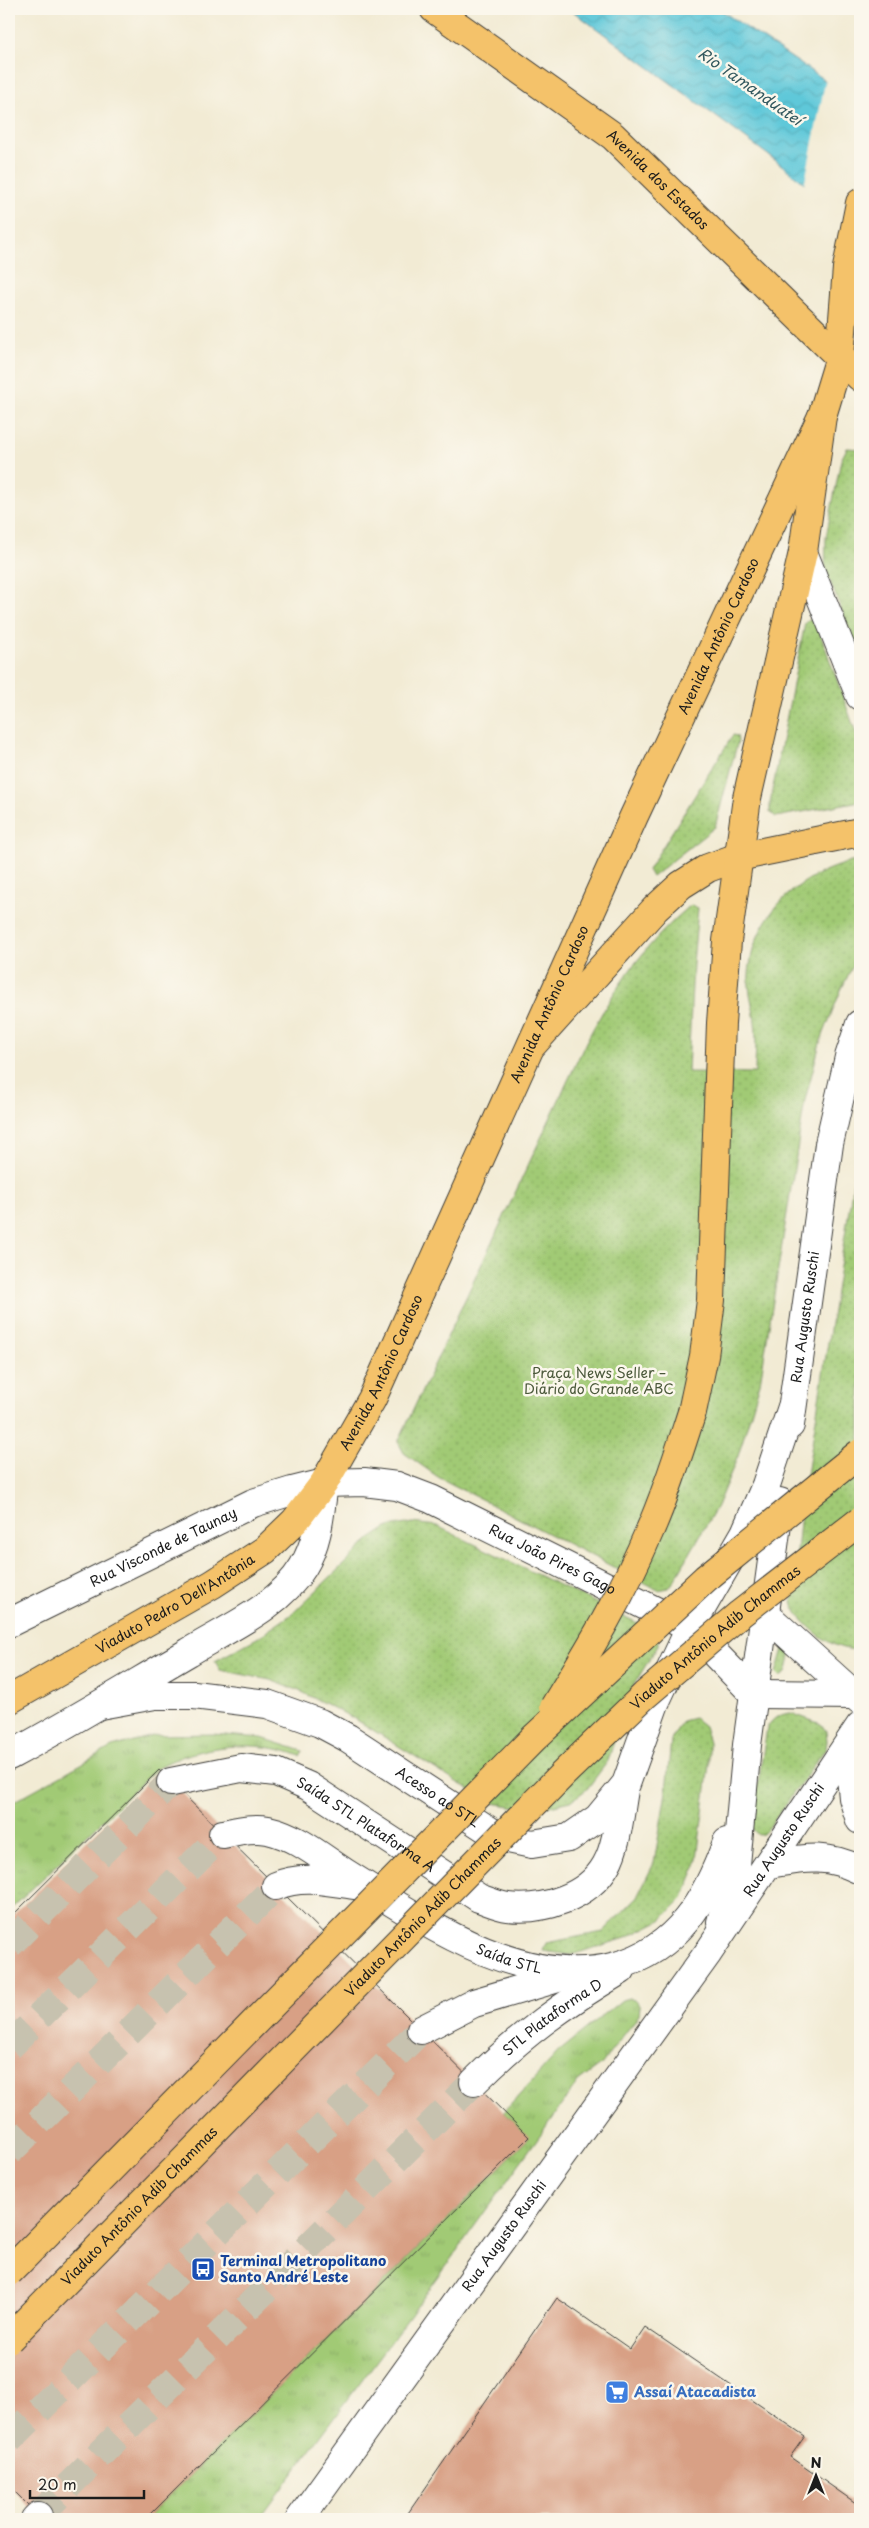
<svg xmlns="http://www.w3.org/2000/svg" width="869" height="2528" viewBox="0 0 869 2528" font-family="'Playpen Sans',sans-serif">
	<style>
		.grass { fill: url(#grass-tufts); stroke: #5e7348 }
		.park { fill: url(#park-dots); stroke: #5e7348 }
		.water { fill: url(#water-waves); stroke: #3d727a }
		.pier { fill: #f2ebd4 }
		.building { fill: #d8a085 }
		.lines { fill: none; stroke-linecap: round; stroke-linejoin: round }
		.minor-tunnel { stroke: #c7c2af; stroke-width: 28; stroke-dasharray: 28 14; stroke-linecap: butt }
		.minor-casing { stroke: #3c3b38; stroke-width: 30 }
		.major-casing { stroke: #3c3b38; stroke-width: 30 }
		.highway-casing { stroke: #3c3b38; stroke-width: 30 }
		.minor { stroke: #fff; stroke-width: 28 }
		.major { stroke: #f4c26a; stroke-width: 28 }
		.highway { stroke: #f4c26a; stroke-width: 28 }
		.highway-bridge-casing { stroke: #3c3b38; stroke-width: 30; stroke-linecap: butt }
		.highway-bridge { stroke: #f4c26a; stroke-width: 28 }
		.labels { text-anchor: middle; stroke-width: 5; stroke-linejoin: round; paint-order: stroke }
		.street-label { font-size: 14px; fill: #1c1c1c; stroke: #fbf7ec }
		.park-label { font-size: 14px; fill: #4b593b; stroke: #fbf7ec }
		.transit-label { font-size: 14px; font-weight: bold; fill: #164399; stroke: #fbf7ec; text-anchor: start }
		.shop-label { font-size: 14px; font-weight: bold; fill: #366cbe; stroke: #fbf7ec; text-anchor: start }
		.water-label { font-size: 15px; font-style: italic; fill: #33585e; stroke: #fbf7ec }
	</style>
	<defs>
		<pattern id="grass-tufts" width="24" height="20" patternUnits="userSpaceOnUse" patternTransform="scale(1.25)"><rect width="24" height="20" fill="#a1ca75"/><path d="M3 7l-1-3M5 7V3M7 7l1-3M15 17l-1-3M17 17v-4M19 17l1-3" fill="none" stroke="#8aad65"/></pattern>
		<pattern id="park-dots" width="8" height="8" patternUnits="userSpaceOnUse" patternTransform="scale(1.25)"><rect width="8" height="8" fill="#a1ca75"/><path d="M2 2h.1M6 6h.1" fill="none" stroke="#8aad65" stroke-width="1.8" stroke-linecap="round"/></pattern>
		<pattern id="water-waves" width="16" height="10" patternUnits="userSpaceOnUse" patternTransform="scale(1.25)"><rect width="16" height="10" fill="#5ec8d9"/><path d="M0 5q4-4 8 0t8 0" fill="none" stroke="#51abba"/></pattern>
	</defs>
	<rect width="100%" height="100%" fill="#fbf7ec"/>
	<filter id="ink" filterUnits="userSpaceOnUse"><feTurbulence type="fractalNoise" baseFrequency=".02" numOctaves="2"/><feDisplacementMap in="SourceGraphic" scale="10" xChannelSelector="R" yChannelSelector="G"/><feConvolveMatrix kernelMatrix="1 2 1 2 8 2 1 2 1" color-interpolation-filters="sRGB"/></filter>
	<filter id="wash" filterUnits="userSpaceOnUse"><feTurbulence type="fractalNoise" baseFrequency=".0096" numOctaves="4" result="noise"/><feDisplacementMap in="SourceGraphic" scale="20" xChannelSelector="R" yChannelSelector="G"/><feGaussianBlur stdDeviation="1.12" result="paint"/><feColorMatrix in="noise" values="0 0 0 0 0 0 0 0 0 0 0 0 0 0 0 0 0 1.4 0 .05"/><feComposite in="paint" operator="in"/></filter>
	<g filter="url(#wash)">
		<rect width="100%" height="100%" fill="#f2ebd4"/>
		<path class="grass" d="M213 1734 262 1738 303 1751 300 1756C255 1738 199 1745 157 1768L9 1911V1804L112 1747 156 1735Z
			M629 1998 636 2001 640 2006 639 2015 601 2065 578 2082 410 2316 259 2519H146L529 2138 504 2112 561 2049 622 2000Z"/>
		<path class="park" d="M847 448 860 449V656L825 569 826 537 841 460Z
			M809 619 816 622 860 744V801L776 817 770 812V803L805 623Z
			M733 735 737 736 738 741 715 827 652 877 648 870Z
			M860 860V951L841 990 820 1043 805 1100 760 1383 738 1456 717 1506 674 1581 669 1588 658 1590 438 1477 404 1453 398 1442 586 1042C615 987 643 946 691 905L698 908 693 963 688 1072 755 1073C755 1056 757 1039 755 1023 754 1007 747 990 749 974 753 913 802 871 860 860Z
			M860 1140V1650C852 1650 845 1649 837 1646 822 1640 793 1616 792 1600L801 1513Z
			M412 1523 437 1526 652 1630 658 1636V1645L635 1683 625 1706 608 1761 587 1789 571 1801 533 1810 493 1803 471 1791 355 1719 302 1692 270 1680 220 1670 215 1661 257 1638 292 1614 370 1539 388 1527Z
			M783 1649H788L791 1653 786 1673 780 1677 776 1673Z
			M791 1713 821 1724 826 1731 827 1741 826 1748 768 1829 763 1834 758 1835 751 1828 767 1728C772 1718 780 1714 791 1713Z
			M694 1718 704 1726 709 1743V1765L696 1866 683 1898 661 1920 626 1938 571 1955 543 1951 546 1943 603 1932 637 1897 654 1863 666 1792 671 1740 682 1721Z"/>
		<path class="water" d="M570 9H719L860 104V227L779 163Z"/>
		<path class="pier" d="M826 78 860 101V230L804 186Z"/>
		<g id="blocks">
			<path class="building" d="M159 1770 529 2137 146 2519H42L9 2486V1919Z
				M557 2298 630 2349 645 2327 805 2436 790 2457 860 2506 852 2519H404Z"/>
		</g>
	</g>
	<g filter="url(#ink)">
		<use href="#blocks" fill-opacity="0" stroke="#3c3b38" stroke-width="1"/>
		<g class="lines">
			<path class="minor-tunnel" d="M9 1945 171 1782
				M9 2047 223 1834
				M9 2152 276 1886
				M9 2440 421 2030
				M38 2516 474 2082"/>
			<g class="minor-casing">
				<g id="minor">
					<path d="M803 552 860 696"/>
					<path id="s1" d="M790 1425 829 1144 849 1057 860 1024"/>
					<path d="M765 1614 860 1700"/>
					<path id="s2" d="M9 1623 253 1503 292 1491 324 1483 364 1482 397 1486 431 1499 690 1628 754 1694"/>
					<path d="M754 1694 855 1695"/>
					<path id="s3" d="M100 1705 155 1695H194L267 1704 320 1723 348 1738 499 1837 532 1844 569 1838 598 1818 626 1784 655 1703 690 1628 745 1533 766 1485 792 1407"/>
					<path d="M848 1745 853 1798 860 1820"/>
					<path d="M9 1756C70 1723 129 1687 189 1652 228 1628 279 1607 303 1567 319 1541 320 1512 324 1483"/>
					<path id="s4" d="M171 1782 241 1768 276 1772 308 1786 479 1898C488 1901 499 1906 508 1907 543 1911 588 1897 606 1865 617 1847 620 1812 624 1790"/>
					<path id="s5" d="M223 1834C238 1831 253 1827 268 1830 296 1836 321 1857 344 1872 419 1919 523 1992 616 1966 678 1949 706 1900 727 1842"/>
					<path d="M768 1864C805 1858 826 1853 860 1870"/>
					<path d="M276 1886C302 1874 333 1882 361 1886"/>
					<path d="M721 1922 736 1865 747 1745 780 1502"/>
					<path d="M421 2030 474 2003 568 1975"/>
					<path id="s6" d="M474 2082C521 2035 564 2004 621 1970"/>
					<path d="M35 2519 38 2516"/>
					<path id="s7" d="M300 2519 708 1953 860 1726"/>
				</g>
			</g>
			<g class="major-casing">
				<g id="major">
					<path id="s8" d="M9 1700 213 1584 265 1550 295 1521 324 1483 372 1399 634 816 822 416 840 357 847 268 860 203"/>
				</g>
			</g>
			<g class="highway-casing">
				<g id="highway">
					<path id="s9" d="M434 9 613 136 860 377"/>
					<path d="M533 1044 655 909 681 885 708 868 738 857 860 832"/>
					<path d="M692 1412 704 1356 711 1300 721 1023 727 941 747 798 803 552 822 416"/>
				</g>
			</g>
			<use href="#minor" class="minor"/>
			<use href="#major" class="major"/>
			<use href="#highway" class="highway"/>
			<g class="highway-bridge-casing">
				<g id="highway-bridge">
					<path d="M554 1707C589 1650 624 1592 650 1530 667 1492 679 1452 692 1412"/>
					<path d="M9 2272 534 1738 706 1578 860 1453"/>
					<path id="s10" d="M9 2339 564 1773 645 1695 740 1614 860 1521"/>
				</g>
			</g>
			<use href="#highway-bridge" class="highway-bridge"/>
		</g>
	</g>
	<defs>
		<g id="bus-square" transform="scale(1.25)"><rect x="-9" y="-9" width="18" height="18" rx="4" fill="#1a4fb4" stroke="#fbf7ec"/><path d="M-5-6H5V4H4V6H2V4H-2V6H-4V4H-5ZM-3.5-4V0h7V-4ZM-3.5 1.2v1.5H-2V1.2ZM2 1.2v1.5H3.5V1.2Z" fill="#fff"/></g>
		<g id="supermarket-square" transform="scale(1.25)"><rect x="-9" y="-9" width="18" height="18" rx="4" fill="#3f7fe0" stroke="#fbf7ec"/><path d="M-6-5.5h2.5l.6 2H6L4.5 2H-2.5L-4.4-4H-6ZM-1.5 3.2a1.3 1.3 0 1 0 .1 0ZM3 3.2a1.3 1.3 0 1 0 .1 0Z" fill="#fff"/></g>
	</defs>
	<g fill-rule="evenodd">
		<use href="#bus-square" x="203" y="2269"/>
		<use href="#supermarket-square" x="617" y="2392"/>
	</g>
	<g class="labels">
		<g class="street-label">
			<text dy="5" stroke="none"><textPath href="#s9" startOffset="282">Avenida dos Estados</textPath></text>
			<text dy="5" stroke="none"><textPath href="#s8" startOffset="1321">Avenida Antônio Cardoso</textPath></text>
			<text dy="5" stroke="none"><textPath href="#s8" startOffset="916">Avenida Antônio Cardoso</textPath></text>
			<text dy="5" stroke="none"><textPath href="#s1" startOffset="109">Rua Augusto Ruschi</textPath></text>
			<text dy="5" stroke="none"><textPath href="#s8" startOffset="511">Avenida Antônio Cardoso</textPath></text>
			<text dy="5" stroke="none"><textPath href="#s2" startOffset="172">Rua Visconde de Taunay</textPath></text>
			<text dy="5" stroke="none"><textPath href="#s2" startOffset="591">Rua João Pires Gago</textPath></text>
			<text dy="5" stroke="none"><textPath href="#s8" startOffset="192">Viaduto Pedro Dell'Antônia</textPath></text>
			<text dy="5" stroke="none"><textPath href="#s10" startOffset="996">Viaduto Antônio Adib Chammas</textPath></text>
			<text dy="5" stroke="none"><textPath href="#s3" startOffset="364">Acesso ao STL</textPath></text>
			<text dy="5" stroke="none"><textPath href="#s4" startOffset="211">Saída STL Plataforma A</textPath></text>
			<text dy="5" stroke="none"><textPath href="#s7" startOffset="834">Rua Augusto Ruschi</textPath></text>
			<text dy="5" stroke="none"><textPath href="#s10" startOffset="591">Viaduto Antônio Adib Chammas</textPath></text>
			<text dy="5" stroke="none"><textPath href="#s5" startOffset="320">Saída STL</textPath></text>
			<text dy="5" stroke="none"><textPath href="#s6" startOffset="102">STL Plataforma D</textPath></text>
			<text dy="5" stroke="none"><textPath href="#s10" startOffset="186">Viaduto Antônio Adib Chammas</textPath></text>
			<text dy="5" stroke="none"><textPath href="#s7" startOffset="349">Rua Augusto Ruschi</textPath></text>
		</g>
		<g class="park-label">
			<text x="599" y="1378">Praça News Seller –<tspan x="599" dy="16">Diário do Grande ABC</tspan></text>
		</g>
		<g class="transit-label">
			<text x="220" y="2266">Terminal Metropolitano<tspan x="220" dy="16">Santo André Leste</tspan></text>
		</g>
		<g class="shop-label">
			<text x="634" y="2397">Assaí Atacadista</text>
		</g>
		<g class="water-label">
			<text transform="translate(750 87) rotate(35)" y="5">Rio Tamanduateí</text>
		</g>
	</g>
	<rect width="869" height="2528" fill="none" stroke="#fbf7ec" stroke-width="30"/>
	<g transform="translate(816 2476)" stroke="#fbf7ec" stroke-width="4" paint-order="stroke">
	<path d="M0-4L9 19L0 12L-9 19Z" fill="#1c1c1c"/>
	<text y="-8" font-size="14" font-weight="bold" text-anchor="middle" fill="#1c1c1c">N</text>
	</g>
	<path d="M30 2490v8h114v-8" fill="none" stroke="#1c1c1c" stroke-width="2.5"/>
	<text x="38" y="2490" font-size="15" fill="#1c1c1c" stroke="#fbf7ec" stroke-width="4" paint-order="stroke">20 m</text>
</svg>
